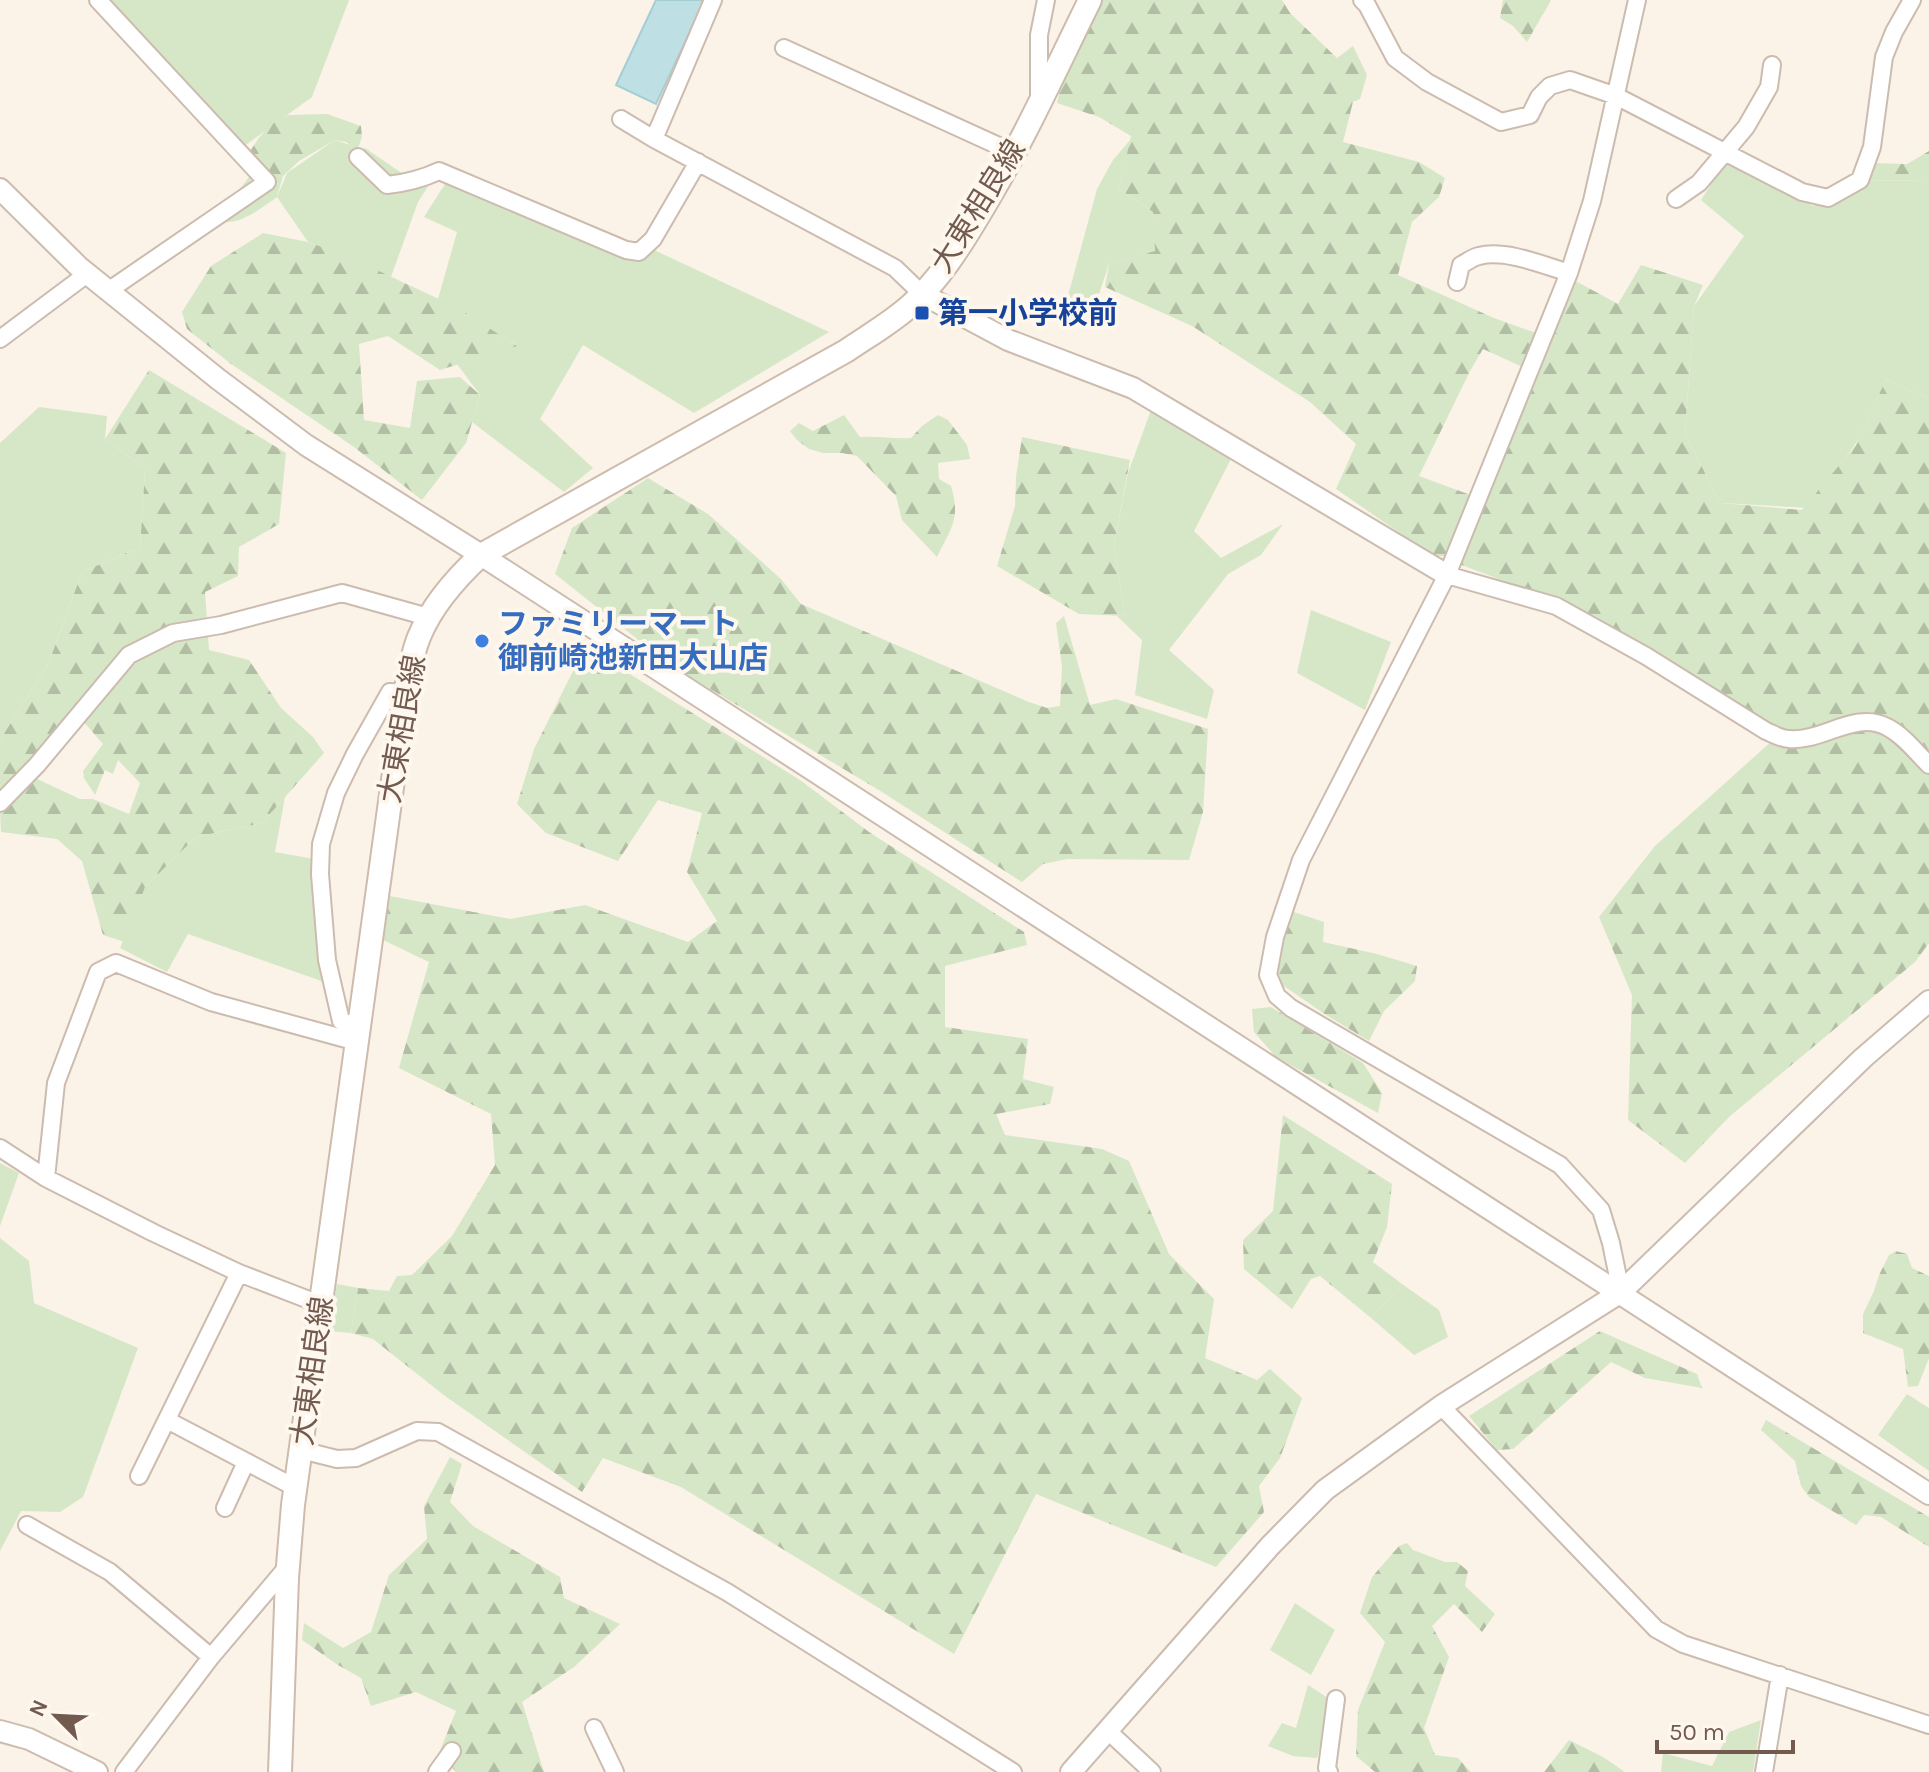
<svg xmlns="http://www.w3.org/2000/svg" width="1929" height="1772" viewBox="0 0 1929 1772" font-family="Karla,'Noto Sans JP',sans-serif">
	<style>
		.green { fill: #d6e7c7 }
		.forest { fill: url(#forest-firs) }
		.water { fill: #bedfe3; stroke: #a5ced4; stroke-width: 2 }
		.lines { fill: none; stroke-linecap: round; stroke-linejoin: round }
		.minor-casing { stroke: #ccbbaf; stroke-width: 20 }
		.tertiary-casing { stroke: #ccbbaf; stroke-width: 24 }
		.secondary-casing { stroke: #cebbac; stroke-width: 26 }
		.minor { stroke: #fff; stroke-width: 16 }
		.tertiary { stroke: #fff; stroke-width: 20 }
		.secondary { stroke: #fff; stroke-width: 22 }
		.transit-dot { fill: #1a4fb4; stroke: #fef7ee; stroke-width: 3 }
		.shop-dot { fill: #3f7fe0; stroke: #fef7ee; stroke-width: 3 }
		.labels { text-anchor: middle; stroke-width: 8; stroke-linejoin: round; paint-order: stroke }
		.street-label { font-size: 30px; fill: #735a4e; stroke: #fef7ee }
		.transit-label { font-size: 30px; font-weight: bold; fill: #164399; stroke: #fef7ee; text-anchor: start }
		.shop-label { font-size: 30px; font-weight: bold; fill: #366cbe; stroke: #fef7ee; text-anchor: start }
	</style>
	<defs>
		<pattern id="forest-firs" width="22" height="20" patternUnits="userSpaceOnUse" patternTransform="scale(2)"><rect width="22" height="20" fill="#d6e7c7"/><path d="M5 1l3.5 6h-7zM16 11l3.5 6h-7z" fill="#b2bea4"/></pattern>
	</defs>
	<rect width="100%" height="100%" fill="#fbf3e8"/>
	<path class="green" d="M99 0H349L312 97 243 147Z
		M1131 139 1119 189 1153 212 1157 251 1109 264 1093 312 1066 303 1097 189 1113 160Z
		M335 140 350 145 359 153 365 148 409 178 431 182 418 202 391 277 308 242 277 197 287 173Z
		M1730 155 1813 206 1860 180 1929 181V399L1886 379 1859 439 1809 508 1720 503 1685 433 1694 306 1744 236 1701 200Z
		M450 176 635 259 652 249 829 332 694 413 583 345 540 419 593 468 564 492 472 422 480 395 457 364 516 345 438 299 457 232 424 217Z
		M39 407 107 416 105 439 145 469 140 549 126 553 82 572 49 662 0 740V443Z
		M1151 410 1231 459 1194 531 1221 558 1283 524 1261 555 1228 574 1169 650 1214 690 1207 719 1135 695 1142 640 1117 616H1125L1114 545 1128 473Z
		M1311 610 1391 642 1365 710 1297 673Z
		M285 797 275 852 314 859 327 983 188 934 167 972 120 948 145 887 196 837 262 823Z
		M0 1163 19 1173 0 1226Z
		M0 1238 29 1261 34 1303 138 1348 83 1497 60 1512 21 1511 0 1551Z
		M337 1284 358 1288 351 1333 329 1331Z
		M1402 1284 1439 1310 1448 1337 1414 1355 1371 1318Z
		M1907 1394 1929 1408V1471L1878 1435Z
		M1295 1603 1335 1630 1311 1675 1270 1650Z
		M1308 1685 1331 1700 1317 1758 1293 1756 1268 1746 1282 1723 1296 1728Z
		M1761 1720 1753 1772H1661L1663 1753 1712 1766 1729 1732Z"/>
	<path class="forest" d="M1097 0H1282L1290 13 1337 58 1353 46 1367 75 1360 99 1353 102 1343 142 1419 162 1445 178 1439 197 1412 222 1398 275 1494 318 1539 334 1527 369 1483 349 1470 371 1419 476 1476 497 1447 556H1433L1336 489 1356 444 1310 402 1192 326 1105 287 1109 264 1155 251 1153 212 1119 189 1131 136 1099 117 1057 103 1066 59Z
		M1503 0H1551L1527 42 1513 26 1500 18Z
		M327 114 361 126 362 137 357 151 346 142 335 140 299 161 283 176 277 197C260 209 241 225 220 222L221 213 249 177 247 156 258 139 270 125 288 115Z
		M1929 151V181L1866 180 1871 163 1907 164Z
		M263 233 308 242 349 257 458 308 517 346 440 370 388 336 359 344 364 420 410 428 417 381 460 377 480 395 466 443 422 500 354 447 231 364 187 329 182 312 211 266Z
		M1641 265 1703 285 1694 306 1685 433 1720 503 1802 510 1856 445 1886 379 1929 399V943L1915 962 1729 1117 1685 1163 1628 1120 1632 995 1599 917 1655 846 1773 740 1649 650 1595 616 1454 562 1570 278 1618 304Z
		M149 370 286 453 279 524 239 547 238 576 205 592 209 650 249 660 281 708 313 737 324 753 262 823 196 837 145 887 125 942 103 935 82 861 57 839 1 832 0 809 33 777 80 799H93L129 814 140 783 118 760 113 774 105 770 95 795 84 778 83 771 103 744 82 720 4 798 0 789V740L49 662 82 572 126 553 140 549 145 469 105 439Z
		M844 415 860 437C878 436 894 439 911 438L922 426 938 415 948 420 967 445 970 459 938 463 939 479 951 486C961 519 951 528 937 557L902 520 896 496 857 456 842 453H823L809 449 797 440 790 431 799 423 813 431Z
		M1022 437 1130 460 1114 545 1125 616 1079 614 997 566 1015 506 1016 477Z
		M648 478 708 514 781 579 801 604 1029 702 1047 708 1060 706 1062 667 1056 623 1064 616 1090 705 1116 699 1208 729 1203 812 1189 860 1067 859 1043 864 1022 882 882 792 670 665 555 574 572 528Z
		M596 653 800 780 869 832 1024 932 1027 945 945 966V1027L1028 1039 1023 1079 1054 1087 1050 1104 996 1114 1005 1135 1102 1149 1129 1161 1169 1254 1214 1299 1205 1358 1257 1380 1270 1369 1302 1398 1280 1458 1259 1486 1264 1512 1216 1567 1036 1494 954 1654 681 1487 603 1458 582 1492 445 1396 373 1339 351 1333 358 1288 389 1291 397 1276 412 1275 452 1236 495 1165 491 1114 399 1068 429 962 383 940 390 896 510 919 585 905 688 942 717 921 687 872 702 813 658 800 618 861 546 833 517 804 534 749 580 657Z
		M1294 912 1324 922 1323 942 1377 954 1417 966 1415 981 1384 1011 1369 1041 1323 1013 1281 984 1275 967 1282 931Z
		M1271 1007 1363 1063 1382 1093 1378 1113 1276 1057 1254 1032 1252 1009Z
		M1283 1115 1392 1184 1387 1227 1373 1262 1402 1284 1371 1318 1320 1276 1311 1279 1292 1309 1244 1269 1243 1240 1273 1211Z
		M1896 1251 1907 1254 1912 1268 1929 1276V1358L1918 1386 1908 1387 1903 1349 1863 1333V1314L1874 1291 1879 1275 1889 1255Z
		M1600 1331 1697 1374 1702 1388 1645 1378 1611 1362 1513 1449 1497 1450 1469 1416Z
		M1766 1420 1929 1517V1547L1881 1517 1864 1515 1856 1525 1809 1497 1801 1486 1795 1461 1761 1430Z
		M450 1457 462 1464 450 1502 473 1526 560 1577 564 1598 620 1624 574 1667 522 1702 544 1772H456L439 1753 456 1711 416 1692 371 1706 361 1678 338 1665 302 1640 304 1623 343 1648 371 1632 389 1575 427 1539 424 1506Z
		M1407 1543 1413 1550 1445 1562H1457L1468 1571 1465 1586 1495 1614 1482 1632 1454 1604 1432 1626 1449 1657 1424 1728 1435 1755 1458 1758 1471 1772H1375L1356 1756 1358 1710 1385 1642 1360 1613 1372 1577 1399 1546Z
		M1569 1740 1603 1757 1625 1772H1544Z"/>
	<path class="water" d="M656 0H705L656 104 616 85Z"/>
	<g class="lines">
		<g class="minor-casing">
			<path id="minor" d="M98 0 267 182 108 291
				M1362 0 1367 5 1395 58 1427 82 1501 122 1530 115 1539 97 1550 86 1570 80 1616 96 1802 192 1828 198 1860 180 1872 147 1884 57 1894 32 1912 0
				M784 48 1014 153
				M1039 102V35L1046 0
				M621 119 654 139 895 268 922 294
				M654 139 713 0
				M358 157 387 185C406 183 422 179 439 171L626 250 639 252 653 239 698 162
				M1676 199 1699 183 1746 127 1769 87 1772 65
				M1457 282 1461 265C1467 262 1473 257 1479 256 1505 249 1543 265 1569 273
				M0 339 87 274
				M1447 575 1556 606 1646 656 1766 731C1773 734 1781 739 1789 739 1823 742 1855 710 1887 727 1903 735 1916 752 1929 765
				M0 803 37 765 129 655 173 633 221 625 342 593 428 617
				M359 1026 341 1021 327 960 320 874 321 844 336 793 355 754 390 692 405 693
				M0 1148 46 1178 154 1233 239 1273 322 1305
				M46 1178 56 1083 98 972 116 963 211 1002 357 1042
				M1621 1292 1611 1243 1601 1210 1560 1165 1291 1008 1277 996 1268 975 1275 937 1301 860 1447 575 1569 273 1592 201 1637 0
				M1441 1406 1656 1629 1683 1644 1929 1725
				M167 1420 296 1488
				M301 1450 337 1459 356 1458 417 1431 438 1432 727 1592 1013 1772
				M139 1476 239 1273
				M225 1508 246 1462
				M27 1525 110 1572 211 1657
				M594 1728 615 1772
				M1107 1730 1152 1772
				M124 1772 211 1657 288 1566
				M437 1772 452 1751
				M1329 1772 1327 1768 1336 1699
				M1764 1772 1780 1675"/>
		</g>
		<g class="tertiary-casing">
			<path id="tertiary" d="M0 189 79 267 218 379 306 445 481 555 1929 1494
				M922 294 1008 340 1133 388 1447 575
				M0 1731 29 1739 97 1772
				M1071 1772 1270 1546 1325 1490 1441 1406 1621 1292 1863 1058 1929 1001"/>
		</g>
		<g class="secondary-casing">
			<path id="secondary" d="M280 1772 287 1578 293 1505 405 693C409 674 412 654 419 637 432 605 456 578 481 555L846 351C868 336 891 323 911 305 938 281 959 248 977 218 1020 148 1054 73 1090 0"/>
		</g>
		<use href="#minor" class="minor"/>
		<use href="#tertiary" class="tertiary"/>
		<use href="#secondary" class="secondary"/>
	</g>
	<rect class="transit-dot" x="914" y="305" width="16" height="16" rx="4"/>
	<circle class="shop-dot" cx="482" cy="641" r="8"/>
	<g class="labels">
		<g class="street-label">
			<text transform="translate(978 206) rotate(-58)" y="10">大東相良線</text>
			<text transform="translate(402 729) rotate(-80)" y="10">大東相良線</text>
			<text transform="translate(312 1371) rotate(-82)" y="10">大東相良線</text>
		</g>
		<g class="transit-label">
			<text x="938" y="323">第一小学校前</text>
		</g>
		<g class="shop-label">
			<text x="498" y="634">ファミリーマート<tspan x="498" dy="34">御前崎池新田大山店</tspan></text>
		</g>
	</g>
	<g transform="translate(56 1716) rotate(294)" stroke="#fef7ee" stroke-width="6" paint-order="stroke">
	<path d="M0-6L14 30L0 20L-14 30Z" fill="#735a4e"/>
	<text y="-12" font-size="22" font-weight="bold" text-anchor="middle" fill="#735a4e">N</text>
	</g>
	<path d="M1657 1740v12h136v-12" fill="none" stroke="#735a4e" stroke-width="4"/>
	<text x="1669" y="1740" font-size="24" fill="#735a4e" stroke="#fef7ee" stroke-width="6" paint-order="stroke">50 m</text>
</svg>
